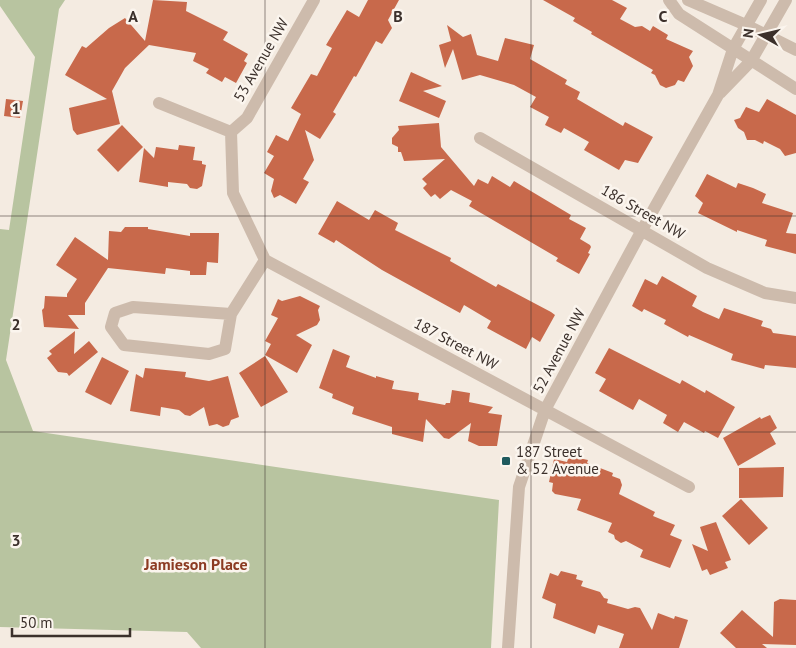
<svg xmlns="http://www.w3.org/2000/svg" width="796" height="648" viewBox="0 0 796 648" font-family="'PT Sans',sans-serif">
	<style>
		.green { fill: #b8c4a0 }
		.building { fill: #c8694b }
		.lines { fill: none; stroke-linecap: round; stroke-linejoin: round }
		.minor { stroke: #cdbbac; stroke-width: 12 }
		.grid { fill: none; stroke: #3b302b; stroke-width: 1; stroke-opacity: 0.55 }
		.poi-dot { fill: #1f5a5e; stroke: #fbf5ee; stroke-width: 2 }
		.labels { text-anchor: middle; stroke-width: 5; stroke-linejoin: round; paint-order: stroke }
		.street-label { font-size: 15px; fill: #3b302b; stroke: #fbf5ee }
		.poi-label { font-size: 15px; fill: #3b302b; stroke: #fbf5ee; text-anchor: start }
		.neighbourhood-label { font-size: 16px; font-weight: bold; fill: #8c3b22; stroke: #fbf5ee }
		.grid-label { font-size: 16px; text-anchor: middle; font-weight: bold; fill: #3b302b; stroke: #fbf5ee; stroke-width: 5; stroke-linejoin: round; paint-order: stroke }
	</style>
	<rect width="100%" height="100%" fill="#f4ebe1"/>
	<path class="green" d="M0 0H65L59 9 6 360 33 431 499 500 491 648H201L187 632 0 627V229L9 230 35 57 0 6Z"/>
	<path class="building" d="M153 0 187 2 186 11 228 32 223 40 248 54 244 61 247 63 236 83 225 77 222 82 206 73 209 69 193 61 196 53 149 45 125 68 112 91 120 124 77 135 73 130 69 108 107 99 65 75 82 46 86 48 109 28 125 18 145 41Z
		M368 0H399L388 20 392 28 382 44 376 41 356 77 354 76 333 112 336 114 320 139 305 130 314 160 303 179 309 182 296 204 280 195 274 198 271 191 274 179 264 173 274 156 267 152 276 135 288 141 301 114 291 108 311 74 317 76 332 48 326 45 347 10 359 17Z
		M543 0H612L627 8 620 19 635 27 642 26 650 31 653 26 668 35 666 39 693 51 689 57 693 66 684 82 678 80 675 85 666 88 660 85 655 75 651 73 653 70 591 34 592 32 573 21 575 18Z
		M447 25 463 37 471 34 477 55 498 61 505 38 534 45 530 59 567 80 565 84 580 92 577 99 623 126 625 122 653 137 638 163 625 160 619 170 584 150 589 142 564 128 561 133 545 125 549 117 530 107 536 97 514 85 480 75 462 80 453 49 445 68 439 45 451 41Z
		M411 72 442 86 423 91 446 101 439 118 399 101Z
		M6 99 23 101 20 118 4 116Z
		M767 99 796 115V153L785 156 780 149 764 141 763 144 755 140H747L744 132 738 128 734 120 740 118 746 107 759 112Z
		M439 123 441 147 474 186 478 179 488 184 492 176 510 187 514 181 571 215 569 219 586 228 580 239 590 245 591 247 588 253 590 254 579 274 556 261 558 258 469 206 472 201 451 190 440 199 435 194 431 197 423 188 427 184 422 179 445 159 404 161 401 152H398V147L392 144V138L399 130 398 126Z
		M122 125 143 147 118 172 97 150Z
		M179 145 195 147 193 160 202 161V164L206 165 202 186 197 189 190 188 187 184 168 182V187L139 182 144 148 154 158 156 147 178 150Z
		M707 174 736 188 738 183 753 188 766 194 762 203 793 213 786 233 796 234V254L765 246 767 240 737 230V232L698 213 703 203 695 196Z
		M337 201 369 220 375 210 398 223 395 230 451 258 450 261 496 287 498 284 551 312 555 315 540 342 532 337 526 349 487 328 491 321 464 305 460 313 382 270 336 240 334 243 318 234Z
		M125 227H148V229L190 236V233H219L218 263 207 262 206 275H190V271L166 268 165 274 108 268 85 303V315H68L79 329 44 327 42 310 44 308 45 296 67 297V294L77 279 56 265 75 237 108 260 109 231 121 232Z
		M662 276 697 296 692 306 703 312 719 319 724 308 763 321 761 326 771 329 773 333 796 336V368L765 365 764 369 731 360 733 354 689 335 688 337 664 324 666 320 644 309 642 312 632 306 645 279 657 285Z
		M300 296 320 306 318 310 320 320 317 325 296 335 312 345 297 373 265 355 271 344 265 341 278 318 271 315 278 299 282 301Z
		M75 331 74 354 89 341 98 352 69 376 67 373 58 372 47 358 52 354 49 351Z
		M609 348 680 384 682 380 705 393 706 390 735 407 718 438 705 431 704 433 684 422 678 432 663 423 667 415 639 399 633 410 599 391 606 379 595 373Z
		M333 349 350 356 346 367 376 378V376L394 381 392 389 419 393 418 400 445 405 446 403H450L452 390 470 393 469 402 493 407 488 413 502 415 497 446H479L468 441 471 423 449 439 444 438 426 419 423 442 392 434V427L352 414 354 407 332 398 333 394 319 388Z
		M265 356 288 392 261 407 239 373Z
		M102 357 129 371 111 405 85 392Z
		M145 368 186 372 185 377 209 381 228 376 239 417 231 420 229 425 223 427 217 424 209 426 204 407 190 416 185 415 179 410 161 407 160 416 130 411 136 374 143 378Z
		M770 415 777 428 770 433 776 444 738 466 723 438 760 417 761 419Z
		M569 456 588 460 587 463 613 473 612 476 620 479 622 485 619 494 655 512 653 516 675 525 670 535 682 540 670 568 640 557 643 550 626 541 621 543 615 539 614 535 608 532 612 523 577 510 581 499 555 494 552 491 553 483 549 482 554 459 567 462Z
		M784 467 783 497 739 498V468Z
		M741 499 768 528 749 545 722 516Z
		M716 522 731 560 725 562 728 568 710 575 707 569 702 571 692 544 708 551 700 527Z
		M561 571 577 575 576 579 583 581 581 586 600 592 604 598 608 599 607 603 628 609 635 607 640 608 652 630 658 613 674 619 675 616 688 620 679 648H619L624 634 598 625 595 634 553 618 556 604 542 598 550 573 558 576Z
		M780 599 796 600V645L762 644 767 648H736L720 633 742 610 773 637 774 602Z"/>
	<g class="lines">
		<path class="minor" d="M669 0 679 14 796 89
			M688 0 746 25 796 50
			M720 93 751 61 786 0
			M159 103 231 132
			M231 132 247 118 314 0
			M231 132 233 193 265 260
			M480 138 707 268 765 293 796 298
			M231 314 133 307 115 313 111 327 124 345 209 354 225 349 231 314 265 260 689 487
			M508 648 519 487 545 410 642 230 718 95 733 49 761 0"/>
	</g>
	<path class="grid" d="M265 0V648M531 0V648M0 216H796M0 432H796"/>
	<rect class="poi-dot" x="501" y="456" width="10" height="10" rx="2.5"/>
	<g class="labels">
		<g class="street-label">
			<text transform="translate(261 60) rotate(-60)" y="5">53 Avenue NW</text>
			<text transform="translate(643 212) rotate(30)" y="5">186 Street NW</text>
			<text transform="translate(456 344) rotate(28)" y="5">187 Street NW</text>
			<text transform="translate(559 351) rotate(-62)" y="5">52 Avenue NW</text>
		</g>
		<g class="poi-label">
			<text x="516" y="457">187 Street<tspan x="516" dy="17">&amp; 52 Avenue</tspan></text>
		</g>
		<g class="neighbourhood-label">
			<text x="196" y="570">Jamieson Place</text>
		</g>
	</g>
	<g class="grid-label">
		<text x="133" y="22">A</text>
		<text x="398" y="22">B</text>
		<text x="663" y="22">C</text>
		<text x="16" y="114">1</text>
		<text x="16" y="330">2</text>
		<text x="16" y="546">3</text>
	</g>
	<g transform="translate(761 35) rotate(278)" stroke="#fbf5ee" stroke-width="4" paint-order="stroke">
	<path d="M0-4L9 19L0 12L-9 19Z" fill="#3b302b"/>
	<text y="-8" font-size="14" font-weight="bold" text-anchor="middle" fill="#3b302b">N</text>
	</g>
	<path d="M12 628v8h118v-8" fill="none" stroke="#3b302b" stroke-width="2.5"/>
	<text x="20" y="628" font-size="15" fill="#3b302b" stroke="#fbf5ee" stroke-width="4" paint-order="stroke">50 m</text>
</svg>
